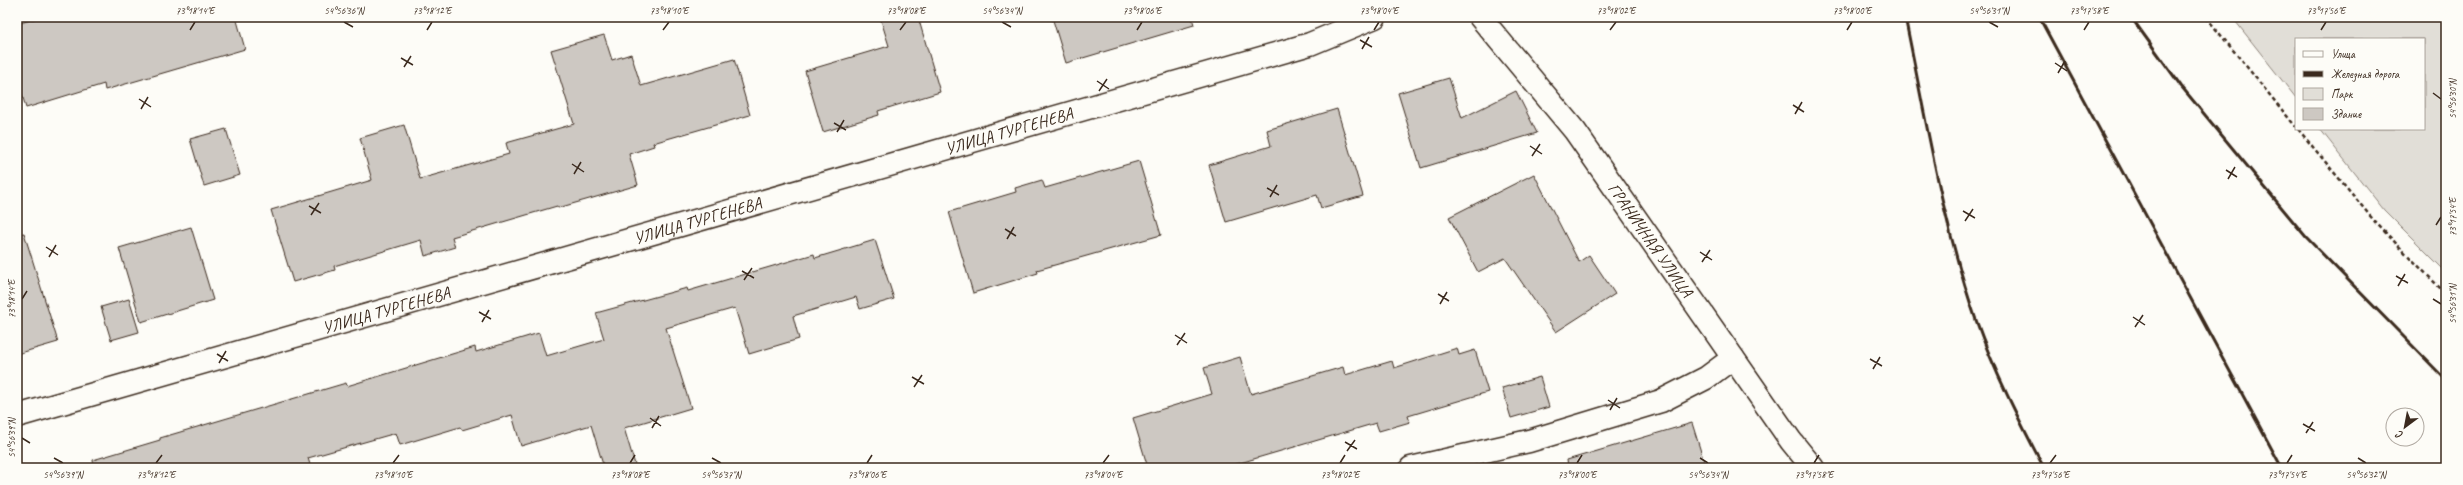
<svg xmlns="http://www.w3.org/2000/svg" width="2463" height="485" viewBox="0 0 2463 485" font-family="Caveat,sans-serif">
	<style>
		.green { fill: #e1ded7; stroke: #8e847a }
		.building { fill: #cdc8c2; stroke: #3b2a1e }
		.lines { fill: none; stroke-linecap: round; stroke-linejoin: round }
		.minor-casing { stroke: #3b2a1e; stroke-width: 25 }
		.path { stroke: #3b2a1e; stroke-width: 2.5; stroke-dasharray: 4 3; stroke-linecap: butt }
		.minor { stroke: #fdfcf7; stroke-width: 22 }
		.rail { stroke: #3b2a1e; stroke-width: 3 }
		.ticks { fill: none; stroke: #3b2a1e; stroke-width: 1.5 }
		.labels { text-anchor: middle; stroke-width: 3; stroke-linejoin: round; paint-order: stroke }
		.street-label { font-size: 17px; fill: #3b2a1e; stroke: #fdfcf7 }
		.neatline { fill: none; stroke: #3b2a1e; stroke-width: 1.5 }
		.ticks-label { font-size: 10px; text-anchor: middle; fill: #3b2a1e }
	</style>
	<rect width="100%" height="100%" fill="#fdfcf7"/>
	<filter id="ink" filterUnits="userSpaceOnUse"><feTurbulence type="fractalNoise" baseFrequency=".025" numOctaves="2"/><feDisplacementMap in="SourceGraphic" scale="8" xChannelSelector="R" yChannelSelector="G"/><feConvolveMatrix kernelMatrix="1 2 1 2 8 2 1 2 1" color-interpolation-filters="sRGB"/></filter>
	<g filter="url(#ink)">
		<path class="green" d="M2232 17H2446V272L2384 210 2320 129H2424V39H2296V98Z"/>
		<path class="building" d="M41 17H236L245 49 105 90 104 84 26 108 17 78V24Z
			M880 17H918L940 92 878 111 879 115 823 132 805 71 889 46Z
			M1052 17H1192L1194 25 1066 63Z
			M604 35 612 60 631 54 641 86 734 59 750 115 653 143 654 146 629 154 638 185 558 208 557 206 452 237 455 247 425 256 421 240 334 266 335 270 293 282 271 210 372 180 360 138 404 125 420 179 509 154 506 143 574 124 551 50Z
			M1449 78 1462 118 1516 91 1537 133 1421 168 1398 93Z
			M1337 109 1363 196 1321 208 1317 195 1226 222 1209 165 1271 146 1267 130Z
			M226 129 240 175 204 186 190 139Z
			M1139 161 1161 235 1037 270 1038 273 973 293 949 212 1016 192 1015 188 1042 180 1045 188Z
			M1534 174 1579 262 1589 255 1615 294 1556 332 1505 258 1478 272 1449 217Z
			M191 227 213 300 141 322 119 248Z
			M24 233 58 342 17 354V234Z
			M875 240 894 299 860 309 856 297 793 316 799 339 749 354 735 308 666 328 691 408 624 428 636 468H604L591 425 521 446 512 415 462 430 460 427 400 445 396 433 308 458 311 468H94L93 460 160 440V438L346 383 347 386 475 347 476 352 539 333 546 356 604 339 596 313 687 288 688 291 814 254 815 258Z
			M129 299 139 332 111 340 101 307Z
			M1457 348 1459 355 1475 350 1488 392 1408 416 1410 422 1379 431 1376 423 1223 468H1148L1133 418 1212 394 1204 368 1240 357 1251 394 1343 367 1345 375 1392 361 1394 368Z
			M1540 377 1549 407 1511 418 1502 388Z
			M1692 423 1706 468H1568L1567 460Z"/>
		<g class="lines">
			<g class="minor-casing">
				<g id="minor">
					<path id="s1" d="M1480 17 1575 131 1791 441 1813 468"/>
					<path id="s2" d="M17 416 1310 44 1375 17"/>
					<path d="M1411 468 1529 441 1661 401 1706 378 1733 358"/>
				</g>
			</g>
			<path class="path" d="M2206 17 2296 127
				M2298 129 2376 223 2446 294"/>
			<use href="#minor" class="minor"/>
			<path class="rail" d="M1905 17C1926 118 1942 222 1976 320 1994 371 2019 420 2044 468
				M2039 17 2282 468
				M2131 17 2181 86 2306 237 2446 380"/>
		</g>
	</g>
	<path class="ticks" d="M344 22 353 27M1002 22 1011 27M1989 22 1998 27M190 30 195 22M427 30 432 22M663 30 669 22M900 30 906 22M1137 30 1142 22M1374 30 1379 22M1610 30 1616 22M1847 30 1852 22M2084 30 2089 22M2321 30 2326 22M1360 40 1372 47M1362 49 1369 37M401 58 413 65M2055 63 2067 71M404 67 411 56M2058 73 2065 61M1097 81 1109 89M1099 91 1107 79M2433 93 2441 99M139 99 151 107M1793 105 1804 112M141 109 148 97M1795 114 1802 102M834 123 846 130M837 132 844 120M1530 146 1542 154M1532 156 1540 144M572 164 584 172M2226 170 2237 177M574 174 581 162M2228 179 2235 167M1267 188 1279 195M1270 197 1277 185M309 206 321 213M1963 211 1975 218M311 215 319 203M1965 221 1973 209M2436 225 2441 217M1005 229 1016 236M1007 239 1014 227M46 247 58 255M1700 252 1712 260M49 257 56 245M1702 262 1710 250M742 271 754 278M2396 276 2408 283M744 280 752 268M2398 286 2405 274M1438 294 1449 301M22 299 27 291M2433 299 2441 304M1440 304 1447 292M479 312 491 319M2133 317 2145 325M482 322 489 310M2135 327 2143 315M1175 335 1187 343M1177 345 1185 333M217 354 228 361M1870 359 1882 366M219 363 226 351M1873 369 1880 357M912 377 924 384M914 387 922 375M1608 400 1620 408M1610 410 1617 398M650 418 661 426M2303 424 2315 431M652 428 659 416M2306 433 2313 422M22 438 30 443M1345 442 1357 449M1347 451 1355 440M54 458 63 463M712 458 721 463M1700 458 1708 463M2358 458 2366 463M156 463 162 455M393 463 399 455M630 463 635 455M867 463 872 455M1103 463 1109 455M1340 463 1345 455M1577 463 1582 455M1814 463 1819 455M2050 463 2056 455M2287 463 2292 455"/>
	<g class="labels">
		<g class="street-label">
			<text dy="6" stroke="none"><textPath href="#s2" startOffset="1032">УЛИЦА ТУРГЕНЕВА</textPath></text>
			<text dy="6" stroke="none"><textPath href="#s2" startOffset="708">УЛИЦА ТУРГЕНЕВА</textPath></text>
			<text dy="6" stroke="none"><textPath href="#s1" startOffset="281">ГРАНИЧНАЯ УЛИЦА</textPath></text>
			<text dy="6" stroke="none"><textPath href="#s2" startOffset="384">УЛИЦА ТУРГЕНЕВА</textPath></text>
		</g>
	</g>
	<rect width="2463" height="485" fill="none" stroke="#fdfcf7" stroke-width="44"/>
	<rect x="2295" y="38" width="130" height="92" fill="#fdfcf7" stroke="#afa8a0"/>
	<rect x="2303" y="51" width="20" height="6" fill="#fdfcf7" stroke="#afa8a0"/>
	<text x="2331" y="58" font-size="12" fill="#3b2a1e">Улица</text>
	<rect x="2303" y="71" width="20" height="6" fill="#3b2a1e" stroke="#afa8a0"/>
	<text x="2331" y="78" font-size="12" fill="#3b2a1e">Железная дорога</text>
	<rect x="2303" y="88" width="20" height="12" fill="#e1ded7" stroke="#afa8a0"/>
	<text x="2331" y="98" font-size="12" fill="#3b2a1e">Парк</text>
	<rect x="2303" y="108" width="20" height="12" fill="#cdc8c2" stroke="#afa8a0"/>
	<text x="2331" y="118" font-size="12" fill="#3b2a1e">Здание</text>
	<g transform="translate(2405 427) rotate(212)"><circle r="19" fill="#fdfcf7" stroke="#afa8a0"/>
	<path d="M0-3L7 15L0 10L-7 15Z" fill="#3b2a1e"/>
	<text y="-6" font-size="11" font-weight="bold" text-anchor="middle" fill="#3b2a1e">С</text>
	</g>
	<rect x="22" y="22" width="2419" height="441" class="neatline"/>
	<g class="ticks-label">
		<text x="195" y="14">73°18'14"E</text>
		<text x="344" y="14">54°56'36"N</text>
		<text x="432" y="14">73°18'12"E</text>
		<text x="669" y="14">73°18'10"E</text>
		<text x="906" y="14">73°18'08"E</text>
		<text x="1002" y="14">54°56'34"N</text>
		<text x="1142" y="14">73°18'06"E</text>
		<text x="1379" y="14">73°18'04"E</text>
		<text x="1616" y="14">73°18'02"E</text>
		<text x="1852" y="14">73°18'00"E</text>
		<text x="1989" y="14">54°56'31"N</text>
		<text x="2089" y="14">73°17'58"E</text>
		<text x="2326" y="14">73°17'56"E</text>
		<text transform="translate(2452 99) rotate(-90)" y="4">54°56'30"N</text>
		<text transform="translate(2452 217) rotate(-90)" y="4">73°17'54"E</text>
		<text transform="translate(11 299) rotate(-90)" y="4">73°18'14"E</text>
		<text transform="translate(2452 304) rotate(-90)" y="4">54°56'31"N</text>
		<text transform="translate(11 438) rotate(-90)" y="4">54°56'39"N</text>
		<text x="63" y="478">54°56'39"N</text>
		<text x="156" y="478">73°18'12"E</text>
		<text x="393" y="478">73°18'10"E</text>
		<text x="630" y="478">73°18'08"E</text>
		<text x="721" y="478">54°56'37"N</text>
		<text x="867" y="478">73°18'06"E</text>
		<text x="1103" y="478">73°18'04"E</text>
		<text x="1340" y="478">73°18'02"E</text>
		<text x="1577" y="478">73°18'00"E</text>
		<text x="1708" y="478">54°56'34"N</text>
		<text x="1814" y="478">73°17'58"E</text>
		<text x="2050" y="478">73°17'56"E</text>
		<text x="2287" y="478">73°17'54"E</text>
		<text x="2366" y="478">54°56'32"N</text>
	</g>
</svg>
